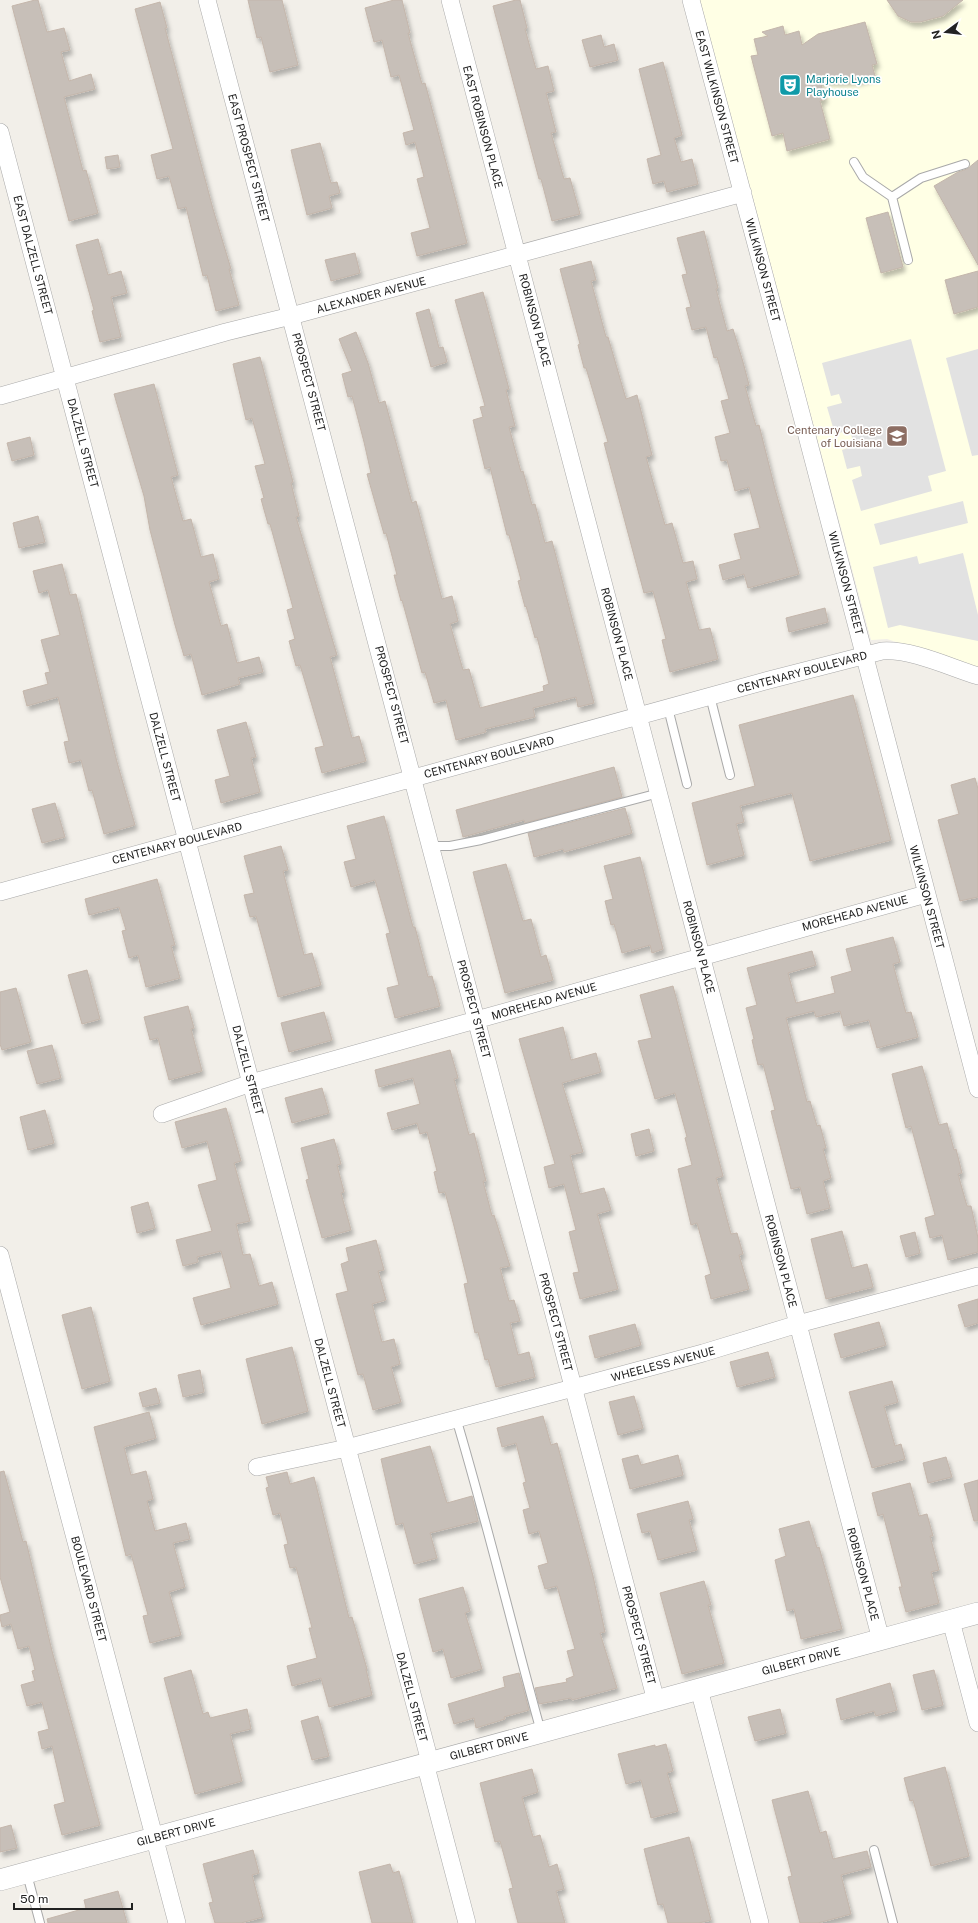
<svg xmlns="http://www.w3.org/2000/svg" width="978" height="1923" viewBox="0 0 978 1923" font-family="'Public Sans',sans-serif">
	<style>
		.education { fill: #ffffe5 }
		.parking { fill: #e2e2e2 }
		.building { fill: #c7bfb8; stroke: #c4b6ab; filter: url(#shadow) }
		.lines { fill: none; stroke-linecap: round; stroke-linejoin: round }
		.service-casing { stroke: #a9a9a9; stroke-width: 10 }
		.minor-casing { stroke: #a9a9a9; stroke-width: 18 }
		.tertiary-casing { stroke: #a9a9a9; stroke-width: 22 }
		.service { stroke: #fff; stroke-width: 8 }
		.minor { stroke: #fff; stroke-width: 17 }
		.tertiary { stroke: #fff; stroke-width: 21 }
		.labels { text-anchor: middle; stroke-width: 3.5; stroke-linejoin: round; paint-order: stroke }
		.culture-label { font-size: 11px; fill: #0d838f; stroke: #fff; text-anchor: start }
		.street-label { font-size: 11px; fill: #222; stroke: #fff }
		.education-label { font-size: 11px; fill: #785e54; stroke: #fff; text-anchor: end }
	</style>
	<defs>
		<filter id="shadow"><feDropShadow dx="2.5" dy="4.5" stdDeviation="2" flood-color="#0004"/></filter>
	</defs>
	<rect width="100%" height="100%" fill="#f2efe9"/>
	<path class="education" d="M700 0H978V669L887 639 871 640Z"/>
	<path class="parking" d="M911 339 946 471 928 476 932 491 861 511 852 480 862 476 860 466 847 469 842 450 854 446 850 430 835 434 827 407 842 403 839 394 831 396 822 363Z
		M978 349V455L972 456 946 358Z
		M963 501 968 523 880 545 874 524Z
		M963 553 978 615V641L900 625 888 628 873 567 917 556 919 564Z"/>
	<path class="building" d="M35 0H38L47 32 64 28 70 50 61 52 69 81 91 74 95 89 64 97 83 171 86 170 98 213 69 221 12 6Z
		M248 0H282L298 65 270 72 261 37 257 38Z
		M394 0H402L410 33H408L422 84 425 83 436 124 467 243 417 256 411 233 430 228 417 179 424 177 423 173 415 142 406 145 403 133 414 130 399 75 391 77 382 40 374 42 365 8Z
		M516 0H520L527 28 525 29 536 69 548 66 554 91 546 93 556 132 551 133 564 179 570 178 580 214 552 221 541 179H539L493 6Z
		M887 0H963L943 16 920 22H911L898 16Z
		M160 2 167 28H165L213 209 231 269H229L239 305 216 311 207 275 203 276 186 207 178 209 169 176 157 179 151 155 173 149 135 9Z
		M865 22 877 64 872 65 875 76 855 81V80L839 81 820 80 825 99 820 101 830 139 787 151 783 133 772 136 751 56 758 55 754 39 768 36 762 32 783 26 785 35 799 31 802 45 818 34Z
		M601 35 604 47 614 44 618 60 590 67 582 40Z
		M663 62 682 135 674 138 681 162 692 159 698 184 667 192 664 181 653 184 647 159 661 155 639 69Z
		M320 143 331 183 337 182 340 193 329 196 332 208 307 215 291 150Z
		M118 155 120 167 107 169 105 157Z
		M978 160V265L934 186 958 172 967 169Z
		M888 212 903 267 881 273 866 218Z
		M704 231 718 288 716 289 727 331 733 329 743 362 749 385 745 386 756 426 759 425 775 489 799 574 748 588 744 574 723 580 719 565 741 559 734 534 760 528 749 487 735 491 727 460 721 461 715 437 730 433 721 401 729 399 717 357 714 358 706 327 692 330 686 308 691 307 682 275 687 274 677 238Z
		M98 239 108 275 121 271 127 293 111 297 121 337 100 342 92 311 94 310 76 245Z
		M355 253 360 273 331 281 325 260Z
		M591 261 596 280 591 281 606 337H608L626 399 637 395 652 455 646 457 665 525 672 523 683 563 693 561 697 579 686 582 699 630 710 628 718 659 670 672 662 640 666 639 653 591 644 593 604 443 608 442 586 368H584L578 345 580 344 560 269Z
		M978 271V307L954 314 945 280Z
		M483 292 509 389 506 390 515 426 509 427 521 472 523 471 532 505 535 504 545 543 552 541 594 703 578 707 576 697 533 708 535 717 485 729 486 732 456 740 446 700 434 703 425 672 422 673 402 600 401 601 394 575H397L386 533 384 534 367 474 371 473 364 442 352 396 348 397 342 374 352 371 339 339 356 332 368 363 379 403 385 401 412 503 416 501 442 599 452 596 458 621 450 624 463 670 469 669 480 708 544 691 543 686 549 684 537 637 535 638 526 606 525 607 518 581 521 580 509 535H507L490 467 485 469 473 420 483 417 480 407 485 406 455 300Z
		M429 309 439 348 443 347 447 362 431 367 416 313Z
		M260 357 293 482 291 483 299 516 296 517 337 655 330 657 352 738 359 736 366 761 322 773 315 748 324 746 300 665 296 666 289 641 295 639 287 610 293 608 270 524H268L261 499 264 498 255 466 265 464 252 418 246 420 233 364Z
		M154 384 178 475 171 477 183 521 191 519 201 557 213 554 219 579 209 582 221 626 227 624 237 663 259 657 263 672 238 678 240 684 202 695 191 654 184 656 175 625 150 530 144 496 114 394Z
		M30 437 34 455 12 461 7 443Z
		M38 516 45 542 19 548 13 523Z
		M62 564 70 595 76 594 117 762 135 825 104 834 92 790 89 791 81 760 69 763 64 742 69 741 58 697 27 706 23 691 48 684 45 673 50 672 41 640 60 635 48 590 39 593 33 571Z
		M825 608 828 622 789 632 786 618Z
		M853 695 891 840 810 861 792 793 740 806 744 822 736 824 744 855 707 865 692 803 755 786 739 725Z
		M246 722 256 757 251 758 260 792 221 803 215 780 230 776 217 730Z
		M614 767 622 797 525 823 524 820 463 837 456 810Z
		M975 778 978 789V897L960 901 938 820 959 814 951 785Z
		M55 803 65 837 42 843 32 809Z
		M625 808 632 833 564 852 563 849 534 857 528 833Z
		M384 816 413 927H415L428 977 432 976 440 1006 395 1018 387 988 399 985 386 934 390 933 375 880 351 887 344 862 356 859 347 826Z
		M281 846 288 870 283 871 304 955 312 953 321 985 278 997 256 916 250 917 244 895 254 893 244 856Z
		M640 857 663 949 652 953 650 945 622 953 614 924 611 925 605 901 613 899 604 866Z
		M506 864 523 921 531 919 541 957 546 955 553 980 505 993 473 872Z
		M157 879 175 945 171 946 180 978 146 987 138 955 129 958 122 931 126 930 119 907 89 915 85 899Z
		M893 937 900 962 893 964 906 1013 911 1012 918 1037 877 1048 869 1020 844 1026 840 1011 816 1017 814 1011 786 1018 807 1102 810 1101 817 1126 820 1125 826 1148 823 1149 831 1178 823 1181 830 1208 807 1214 800 1187 791 1189 771 1111 775 1110 763 1064 758 1065 752 1040 754 1039 746 1008 757 1005 747 968 812 951 816 965 788 973 796 1003 835 993 831 977 852 971 846 949Z
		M87 970 100 1019 82 1024 68 975Z
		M673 986 723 1176 716 1178 731 1234 737 1233 743 1254 739 1255 749 1289 711 1299 705 1276 711 1274 697 1223 691 1225 678 1169 692 1165 685 1138 687 1137 675 1093 655 1099 638 1041 652 1038 640 995Z
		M16 988 31 1042 2 1050 0 1044V992Z
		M188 1006 194 1028 191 1029 202 1071 169 1080 158 1038 150 1040 144 1017Z
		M324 1012 332 1040 289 1052 281 1023Z
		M563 1027 571 1060 596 1053 601 1072 562 1083 583 1152 570 1155 580 1194 604 1188 611 1210 597 1214 618 1289 580 1299 573 1273 579 1272 569 1232 576 1230 564 1184 549 1188 544 1167 555 1164 519 1039Z
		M52 1045 61 1078 37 1084 27 1051Z
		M450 1050 458 1078 454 1079 469 1135 474 1133 486 1181H483L492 1216 494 1215 510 1266 500 1268 509 1301 514 1300 520 1321 510 1323 518 1355 529 1352 535 1377 496 1387 488 1359 485 1360 478 1332 475 1333 464 1284 468 1283 454 1226 445 1192 439 1193 434 1172 437 1171 427 1132 420 1134 417 1123 392 1130 387 1113 420 1104 413 1078 379 1087 375 1070Z
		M922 1066 939 1125 947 1123 954 1150 956 1149 962 1173 958 1174 967 1206H971L978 1238V1252L948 1260 942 1235 930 1238 925 1218 935 1215 911 1126 906 1128 892 1074Z
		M322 1088 329 1113 292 1123 285 1098Z
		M226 1108 241 1161 234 1163 250 1221 236 1224 243 1255 250 1254 259 1286 272 1282 278 1304 201 1325 193 1298 231 1288 221 1251 197 1257 198 1262 183 1266 176 1240 212 1231 198 1185 217 1180 207 1141 182 1148 175 1122Z
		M45 1110 54 1143 28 1150 20 1117Z
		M649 1129 654 1151 636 1156 631 1134Z
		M334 1139 341 1164 337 1165 344 1192 341 1193 351 1230 322 1238 306 1180 309 1179 301 1148Z
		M148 1202 155 1228 137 1233 131 1207Z
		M842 1231 852 1268 867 1264 873 1287 826 1299 811 1239Z
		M915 1232 920 1253 906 1257 900 1236Z
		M376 1240 384 1270 378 1271 386 1300 372 1304 382 1342 394 1339 400 1364 391 1367 401 1402 373 1410 363 1374 358 1375 336 1294 348 1291 341 1264 349 1261 346 1248Z
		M978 1299V1323L965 1327 958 1305Z
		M91 1307 110 1381 82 1389 62 1315Z
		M879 1322 886 1345 841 1358 834 1334Z
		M635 1324 641 1345 595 1358 589 1336Z
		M292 1347 308 1411 262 1424 246 1359Z
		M768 1352 775 1377 737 1387 730 1362Z
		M200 1370 204 1392 183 1397 178 1375Z
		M892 1381 898 1402 884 1406 895 1446 901 1444 905 1459 872 1468 849 1392Z
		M156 1388 160 1403 143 1407 139 1393Z
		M634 1396 643 1428 618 1435 609 1402Z
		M149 1412 156 1438 124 1447 131 1475 146 1471 153 1499 147 1501 155 1531 186 1523 190 1539 173 1543 185 1587 169 1592 181 1635 150 1643 143 1616 148 1615 131 1554 126 1556 94 1427Z
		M543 1416 551 1445 557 1443 593 1576 605 1632 600 1633 617 1688 572 1700 571 1698 539 1704 535 1688 567 1682 566 1679 574 1676 567 1651 575 1649 557 1586 545 1589 538 1566 548 1563 539 1531 529 1534 523 1510 530 1508 523 1483 526 1482 516 1443 502 1447 497 1428Z
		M430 1446 447 1503 472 1496 478 1521 430 1533 437 1558 414 1564 403 1523 396 1525 381 1459Z
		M638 1455 641 1465 678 1455 683 1475 630 1489 622 1459Z
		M946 1457 952 1477 928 1483 923 1463Z
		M4 1471 23 1542 26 1541 52 1651 100 1825 62 1835 54 1805 65 1802 52 1746 42 1749 38 1732 49 1729 42 1702 27 1706 21 1685 35 1681 32 1671 35 1670 29 1646 18 1649 11 1624 2 1627 0 1618V1615L10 1612 0 1577V1472Z
		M287 1472 290 1484 314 1477 349 1618 352 1617 367 1669H366L372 1695 329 1707 321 1678 292 1686 287 1666 317 1658 309 1628H312L296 1567 290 1568 284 1545 288 1544 280 1513 273 1515 266 1488 269 1487 266 1477Z
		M978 1480V1521H974L964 1484Z
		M910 1483 919 1516 927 1514 933 1536H930L939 1570 931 1572 939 1603 906 1612 899 1587H902L883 1514 878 1516 872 1493Z
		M688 1501 693 1519 689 1520 697 1550 658 1560 650 1531 642 1533 637 1514Z
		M809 1521 817 1548 819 1547 842 1629 801 1639 794 1609 787 1611 775 1560 786 1556 779 1529Z
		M704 1581 711 1605H708L724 1663 682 1674 660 1593Z
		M463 1587 470 1611 465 1613 482 1669 451 1678 443 1649 433 1652 419 1599Z
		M191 1670 203 1714 208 1712 210 1718 247 1709 251 1729 230 1734 242 1781 195 1794 164 1678Z
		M934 1670 943 1705 922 1710 913 1675Z
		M519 1673 529 1710 504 1717 505 1719 476 1728 474 1718 454 1724 448 1704 505 1687 503 1677Z
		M890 1683 897 1710 876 1716 874 1711 841 1720 836 1699Z
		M780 1709 786 1733 755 1741 748 1717Z
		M318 1716 329 1756 312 1760 301 1721Z
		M666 1744 673 1771 667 1773 678 1811 651 1818 641 1780 626 1784 618 1754 655 1745V1747Z
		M945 1767 969 1856 931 1866 913 1800 910 1801 904 1778Z
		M532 1769 538 1792 522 1797 533 1837 540 1835 549 1867 557 1864 564 1889 556 1891 565 1923H518L509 1889 513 1888 500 1841 495 1842 480 1783Z
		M808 1791 820 1833 826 1831 833 1859 867 1851 871 1867 841 1875 851 1914 818 1923H800L788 1877 792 1876 772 1800Z
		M11 1825 17 1848 0 1852V1828Z
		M689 1837 711 1920 699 1923H668L663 1904 658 1905 644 1849Z
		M253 1850 259 1873 252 1875 263 1917 241 1923H215L209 1903 213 1902 203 1864Z
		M390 1864 393 1873 399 1871 413 1923H372L359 1872Z
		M118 1891 127 1923H48L47 1919 86 1908 84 1900Z"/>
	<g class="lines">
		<g class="service-casing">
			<path id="service" d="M854 162 863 177 892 197 908 260
				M892 197 921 178 965 164
				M710 696 730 775
				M668 708 687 784
				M432 846H450L481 840 659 793
				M456 1418C487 1522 512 1627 541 1732
				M874 1850 893 1923
				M27 1874 40 1923"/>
		</g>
		<g class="minor-casing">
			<path id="minor" d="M207 0 656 1701
				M450 0 881 1640
				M691 0 796 394 978 1089
				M0 132 430 1762
				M0 396 226 332 291 316 743 193
				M0 892 769 680 882 651C912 649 949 667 978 676
				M162 1114 251 1083 926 894
				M0 1255 177 1923
				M257 1467 347 1448 573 1388 703 1353 798 1324 978 1276
				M951 1621 978 1723
				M699 1689 760 1923
				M425 1763 467 1923"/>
		</g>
		<g class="tertiary-casing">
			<path id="tertiary" d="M0 1880 978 1613"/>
		</g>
		<use href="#service" class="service"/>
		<use href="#minor" class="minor"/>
		<use href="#tertiary" class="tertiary"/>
	</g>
	<defs>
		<g id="theatre-square" transform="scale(1.15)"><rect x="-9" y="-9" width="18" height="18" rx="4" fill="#0f9aa8" stroke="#fff"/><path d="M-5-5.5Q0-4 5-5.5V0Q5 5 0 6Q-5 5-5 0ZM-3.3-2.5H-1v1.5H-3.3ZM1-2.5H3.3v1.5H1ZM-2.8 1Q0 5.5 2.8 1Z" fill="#fff"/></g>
		<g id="university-square" transform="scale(1.15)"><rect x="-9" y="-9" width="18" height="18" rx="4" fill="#8d6e63" stroke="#fff"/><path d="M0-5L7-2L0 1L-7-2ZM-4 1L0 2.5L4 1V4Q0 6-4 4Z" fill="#fff"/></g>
	</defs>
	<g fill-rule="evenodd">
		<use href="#theatre-square" x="790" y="85"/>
		<use href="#university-square" x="897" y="436"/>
	</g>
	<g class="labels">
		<g class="culture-label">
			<text x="806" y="83">Marjorie Lyons<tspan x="806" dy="13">Playhouse</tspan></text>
		</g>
		<g class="street-label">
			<text transform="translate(717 97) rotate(75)" y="4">EAST WILKINSON STREET</text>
			<text transform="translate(483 127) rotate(75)" y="4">EAST ROBINSON PLACE</text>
			<text transform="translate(249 158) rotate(75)" y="4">EAST PROSPECT STREET</text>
			<text transform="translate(33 255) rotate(75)" y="4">EAST DALZELL STREET</text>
			<text transform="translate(763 270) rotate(75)" y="4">WILKINSON STREET</text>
			<text transform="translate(371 295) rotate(-15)" y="4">ALEXANDER AVENUE</text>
			<text transform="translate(535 320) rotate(75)" y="4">ROBINSON PLACE</text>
			<text transform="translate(309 382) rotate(75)" y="4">PROSPECT STREET</text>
			<text transform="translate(83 443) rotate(75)" y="4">DALZELL STREET</text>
			<text transform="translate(846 583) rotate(75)" y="4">WILKINSON STREET</text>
			<text transform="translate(617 634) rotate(75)" y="4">ROBINSON PLACE</text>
			<text transform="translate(802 672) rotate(-15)" y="4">CENTENARY BOULEVARD</text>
			<text transform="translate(392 695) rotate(75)" y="4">PROSPECT STREET</text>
			<text transform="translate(165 757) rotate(75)" y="4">DALZELL STREET</text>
			<text transform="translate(489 757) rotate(-15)" y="4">CENTENARY BOULEVARD</text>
			<text transform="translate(177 843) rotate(-15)" y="4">CENTENARY BOULEVARD</text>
			<text transform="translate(927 897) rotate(75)" y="4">WILKINSON STREET</text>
			<text transform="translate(855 913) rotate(-15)" y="4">MOREHEAD AVENUE</text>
			<text transform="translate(699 947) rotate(75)" y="4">ROBINSON PLACE</text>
			<text transform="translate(544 1001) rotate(-16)" y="4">MOREHEAD AVENUE</text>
			<text transform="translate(474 1009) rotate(75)" y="4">PROSPECT STREET</text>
			<text transform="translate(248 1070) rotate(75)" y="4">DALZELL STREET</text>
			<text transform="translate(781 1261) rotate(75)" y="4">ROBINSON PLACE</text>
			<text transform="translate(556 1322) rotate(75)" y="4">PROSPECT STREET</text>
			<text transform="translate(663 1364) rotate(-15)" y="4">WHEELESS AVENUE</text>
			<text transform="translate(330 1383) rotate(75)" y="4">DALZELL STREET</text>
			<text transform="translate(863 1574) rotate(75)" y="4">ROBINSON PLACE</text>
			<text transform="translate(89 1589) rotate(75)" y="4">BOULEVARD STREET</text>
			<text transform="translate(639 1635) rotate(75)" y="4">PROSPECT STREET</text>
			<text transform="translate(801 1661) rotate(-15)" y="4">GILBERT DRIVE</text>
			<text transform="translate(412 1697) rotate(75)" y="4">DALZELL STREET</text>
			<text transform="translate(489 1746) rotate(-15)" y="4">GILBERT DRIVE</text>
			<text transform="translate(176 1832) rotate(-15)" y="4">GILBERT DRIVE</text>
		</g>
		<g class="education-label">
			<text x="882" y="434">Centenary College<tspan x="882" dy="13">of Louisiana</tspan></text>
		</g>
	</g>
	<g transform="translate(946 32) rotate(255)" stroke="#ffffff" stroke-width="3" paint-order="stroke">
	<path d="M0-3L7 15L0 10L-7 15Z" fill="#222222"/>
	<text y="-6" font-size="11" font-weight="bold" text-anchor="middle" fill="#222222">N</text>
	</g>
	<path d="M14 1903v6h118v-6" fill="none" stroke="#222222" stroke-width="2"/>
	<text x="20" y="1903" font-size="12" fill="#222222" stroke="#ffffff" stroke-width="3" paint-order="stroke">50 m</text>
</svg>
